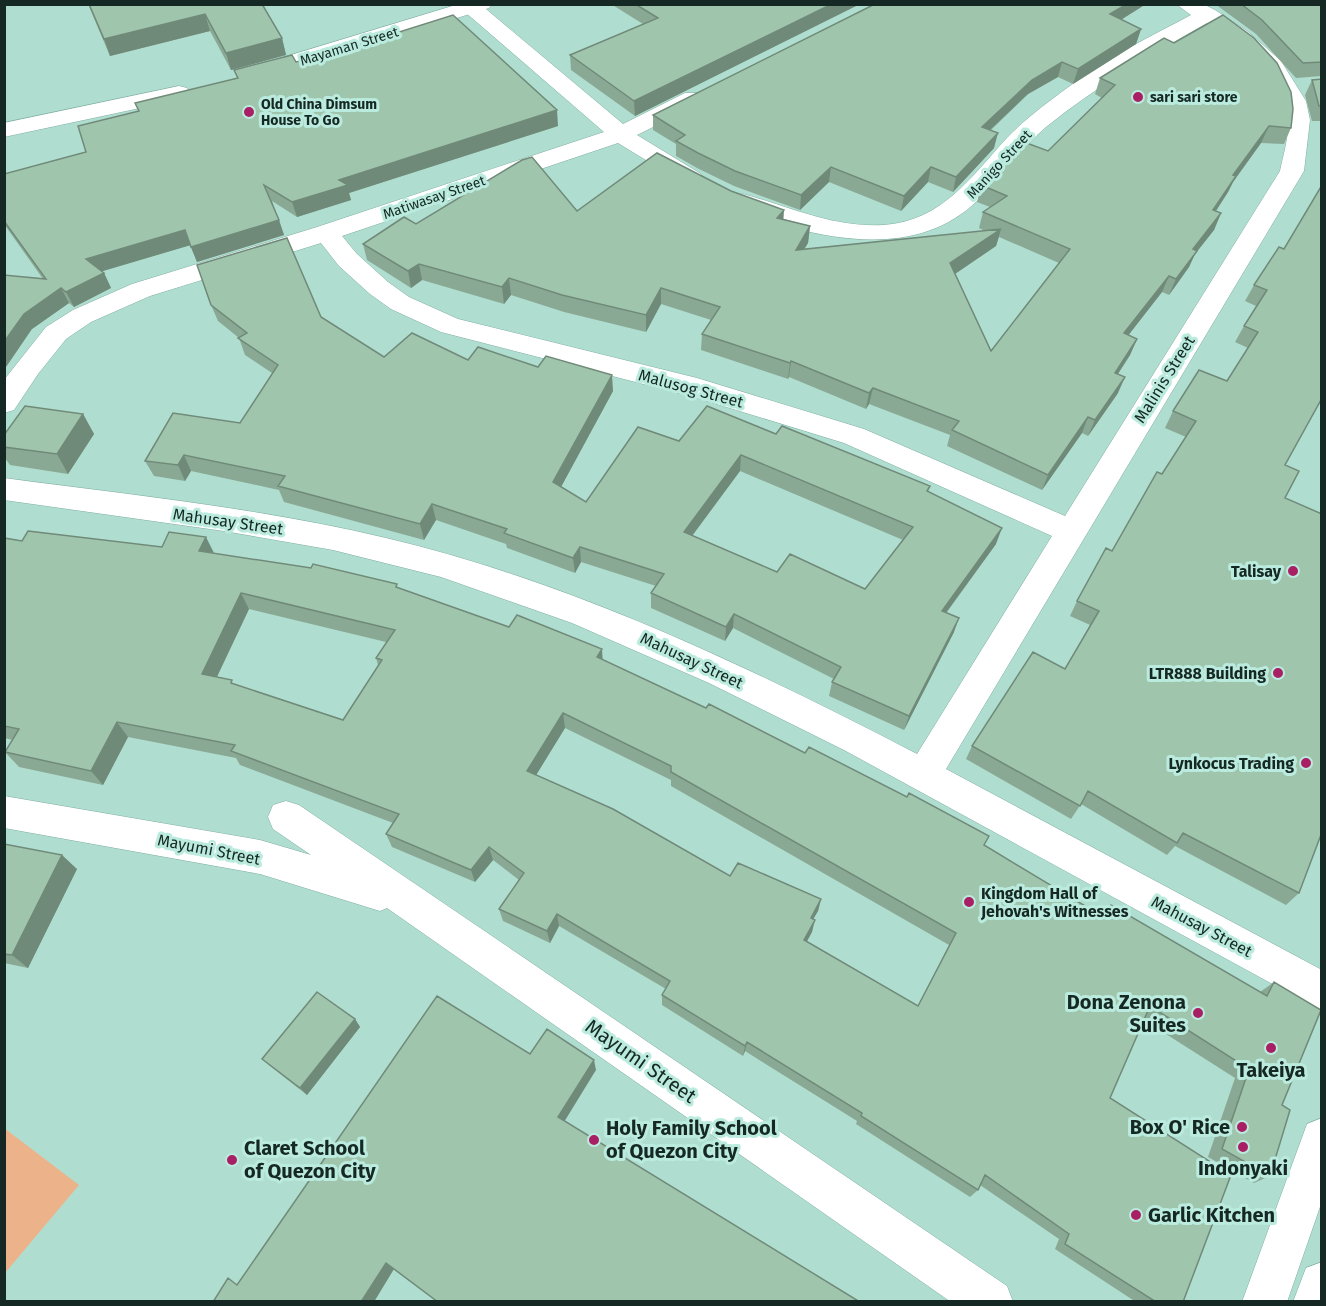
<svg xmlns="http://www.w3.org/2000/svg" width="1326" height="1306" viewBox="0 0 1326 1306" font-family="'Fira Sans',sans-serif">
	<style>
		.green { fill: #ecb38a }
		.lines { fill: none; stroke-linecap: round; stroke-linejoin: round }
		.street-casing { stroke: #80aea2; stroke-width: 1 }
		.secondary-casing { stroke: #80aea2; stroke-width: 1 }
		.street { fill: #fff; fill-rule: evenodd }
		.secondary { fill: #fff; fill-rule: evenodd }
		.wall { fill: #8aa995; fill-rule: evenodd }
		.shaded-wall { fill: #708a79 }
		.building { fill: #a0c5ad; stroke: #708a79; stroke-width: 1.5; fill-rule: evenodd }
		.poi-dot { fill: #a91f64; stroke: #bbebde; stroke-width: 2 }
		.labels { text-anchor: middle; stroke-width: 6; stroke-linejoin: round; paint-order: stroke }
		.far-street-label { font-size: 14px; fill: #152823; stroke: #bbebde }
		.far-poi-label { font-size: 14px; font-weight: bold; fill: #152823; stroke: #bbebde; text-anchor: start }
		.street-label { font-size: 16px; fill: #152823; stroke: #bbebde }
		.poi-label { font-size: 16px; font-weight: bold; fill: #152823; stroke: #bbebde; text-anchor: end }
		.near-poi-label { font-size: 20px; font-weight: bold; fill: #152823; stroke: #bbebde; text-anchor: start }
		.near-street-label { font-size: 20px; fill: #152823; stroke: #bbebde }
	</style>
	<rect width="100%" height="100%" fill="#afded1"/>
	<path class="green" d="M4 1128 79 1185 5 1273H4Z"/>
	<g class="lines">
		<g class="street-casing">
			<path id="street" d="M464 4H480L623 124 685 93H701L704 98 701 103 637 135 701 174 705 179 701 184 693 186 685 184 618 143 342 236 357 254 388 282 409 297 458 319 697 378 864 429 1065 516 1280 171C1283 156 1288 141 1288 125 1287 79 1243 45 1207 23 1150 55 1097 86 1046 127 1020 149 1002 177 978 200 927 250 856 244 793 228 778 224 739 214 731 202L734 197 743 194C791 207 833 228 884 225 942 221 971 177 1007 138 1025 119 1048 102 1070 86 1107 57 1150 37 1191 15L1176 4H1203L1215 10 1247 31 1281 61 1306 101 1310 120 1304 171 946 769 1322 970V1011L844 750 709 683 572 623 441 577 333 550 224 531 4 500V478C132 495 260 508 386 538 572 582 747 666 917 754L1052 536 844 443 694 397 441 332 391 309 370 294 339 266 321 243 150 296 91 322 66 339 38 374 14 410 4 413V380L46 327 73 310 132 284 317 227 604 132 465 12 462 8Z
				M4 796 260 840 311 855 273 829 268 817 273 805 286 801 299 805 1007 1286 1013 1302H951L387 908 380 911 260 874 4 828Z"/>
		</g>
		<g class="secondary-casing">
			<path id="secondary" d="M459 4H492L489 8 274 75H258L255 70 258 65Z
				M179 86 187 88 190 93 187 98 4 137V123Z
				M1322 1118V1201L1287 1302H1242L1307 1124Z
				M1322 1262V1302H1293L1306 1268Z"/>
		</g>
		<use href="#street" class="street"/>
		<use href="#secondary" class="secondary"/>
	</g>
	<path class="wall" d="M88 4H262L282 38 286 55 231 70 210 31 110 56Z
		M611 4H860L635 116 571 70 570 55 643 24Z
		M875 4H1146L1121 20 1141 29 1136 44 1073 84 1058 77 1028 94 991 130 994 148 953 192 928 182 901 211 829 182 800 210 734 186 697 168 676 156V144L653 130V115Z
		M1215 4H1322V76L1296 78 1256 34Z
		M296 62 558 126 349 193 351 200 297 217 272 201 284 235 197 262 190 245 102 271 104 273 111 288 74 307 69 303 32 329 43 279 4 224V174L86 152 139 111 237 78 234 70Z
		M1100 78 1291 128 1284 144 1261 143 1233 182 1228 192 1216 211 1221 213 1214 230 1195 254 1189 267 1169 295 1162 292 1128 335 1137 339 1130 355 1118 374V393L1088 436 1082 433 1042 490 947 446 950 435 869 404 866 409 789 377 788 379 701 350 702 334 711 320 661 304 646 332 564 312 511 295 504 304 422 280 411 288 367 260 363 244 416 224 577 211 784 219 810 226 808 243 804 249 985 231 979 228 983 212 990 207 977 202 981 185 1048 151 1102 98 1095 94ZM999 237 1059 263 991 351 955 274 996 246Z
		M1322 79V121H1312L1305 95 1312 80Z
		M1322 129V155L1320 133Z
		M1284 249 1285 465V498L1299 893 1286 905 1175 846 1167 855 1081 804 1071 819 966 759 972 746 1065 669 1090 625 1070 616 1077 601 1112 551 1186 437 1165 428 1173 411 1227 381 1248 348 1235 342 1244 326 1256 306 1245 301 1254 285Z
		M211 305 321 317 384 357 468 360 613 391 561 487 586 502 679 441 776 434 930 486 928 492 996 544 947 612 954 632 904 730 829 696 832 682 834 679 733 628 725 641 651 608V593L656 586 581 562 575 573 507 548 506 544 436 520 424 540 284 502 279 490 191 471 185 481 154 476 145 461 240 423 272 373 245 355 239 338 218 321ZM740 471 903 540 865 589 777 572 692 536Z
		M83 414 94 434 68 474 10 465 4 457V435Z
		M4 538 22 541 214 553 398 588 603 660 984 845 1102 916 1111 905 1260 992 1274 982 1282 1105 1270 1176 1254 1183 1208 1157 1235 1078 1144 1020 1110 1098 1183 1302H1136L1055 1249 1059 1239 980 1185 978 1190 970 1197 856 1124 857 1121 745 1051 743 1056 662 1005V995L666 989 559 926 550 943 503 921 499 909 519 880 493 860 475 882 392 847 386 834 393 823 240 765 236 758 128 737 103 785 19 767 5 752 13 740 4 738ZM249 609 386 642 376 658 378 665 343 720 234 684 217 677ZM565 728 671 780V786L949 945 918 1006 807 941 812 932 813 919 818 911 821 899 730 876 536 775Z
		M4 844 77 869 28 968 4 963Z
		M355 1019 360 1027 307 1095 270 1066 262 1059Z"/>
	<path class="shaded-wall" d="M832 4H860L635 116 634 101Z
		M1127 4H1146L1106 29 1110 14Z
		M205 14 210 31 110 56 104 39Z
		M1141 29 1136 44 1073 84 1078 69Z
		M282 38 286 55 231 70 226 53Z
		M1062 62 1058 77 1028 94 978 141 982 127 1032 80Z
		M557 110 558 126 349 193 351 200 297 217 292 202 339 180Z
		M1269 126 1261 143 1233 182 1228 192 1206 226 1213 210 1233 175Z
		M998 133 994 148 953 192 956 177Z
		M831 167 829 182 800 210 801 195Z
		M931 167 928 182 901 211 904 196Z
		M784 210 783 227 777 218Z
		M1221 213 1214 230 1195 254 1189 267 1169 295 1176 279 1193 249Z
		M279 220 284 235 197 262 191 247Z
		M810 226 808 243 794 266 796 250Z
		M1001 229 996 246 946 280 950 263Z
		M185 230 191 245 93 274 86 259Z
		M419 264 422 280 411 288 408 271Z
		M104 273 111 288 74 307 66 292Z
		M1169 276 1162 292 1117 350 1124 333Z
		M509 278 511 295 504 304 502 287Z
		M61 288 69 303 32 329 4 370V342L24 314Z
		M661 288V304L646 332V315Z
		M1137 339 1130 355 1108 389 1115 373Z
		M791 361 789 377 788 379 790 363Z
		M612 375 613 391 555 498 553 482Z
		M1125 377 1118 393 1088 436 1095 420Z
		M873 388 869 404 866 409 869 393Z
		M83 414 94 434 68 474 57 454Z
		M1088 417 1082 433 1042 490 1048 475Z
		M184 455 191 471 185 481 178 465Z
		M741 455 740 471 683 548 684 532Z
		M432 504 436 520 424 540 420 524Z
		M1002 528 996 544 937 625 942 611Z
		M206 537 214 553 199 551Z
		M580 547 581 562 575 573 573 558Z
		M241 593 249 609 211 689 202 674Z
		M734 614 733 628 725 641 726 627Z
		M959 618 954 632 904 730 909 716Z
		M602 649 603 665 597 657Z
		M563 713 565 728 530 785 527 771Z
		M117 722 128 737 103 785 91 771Z
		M489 847 493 860 475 882 471 870Z
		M62 855 77 869 28 968 12 955Z
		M821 899 818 911 807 930 811 918Z
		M557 914 559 926 550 943 547 931Z
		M815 920 812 932 801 952 804 940Z
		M355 1019 360 1027 307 1095 300 1088Z
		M747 1042 745 1051 743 1056 745 1046Z
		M594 1060 596 1070 561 1127 558 1117Z
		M386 1263 394 1269 374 1302H361Z"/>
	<path class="building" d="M89 4H262L282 38 226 53 205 14 104 39Z
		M635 4H832L634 101 570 55 658 18Z
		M875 4H1127L1110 14 1141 29 1078 69 1062 62 1032 80 982 127 998 133 956 177 931 167 904 196 831 167 801 195 735 171 698 153 676 141 685 135 653 115Z
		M1241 4H1322V62L1303 63 1262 20Z
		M453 15 557 110 339 180 348 185 292 202 264 185 279 220 191 247 185 230 86 259 104 273 66 292 61 288 24 314 4 342V275L46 279 4 221V174L86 152 78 126 139 111 135 103 238 78 234 70 292 55 296 62 323 56Z
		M1223 15 1254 38 1277 63 1291 92 1293 109 1291 128 1269 126 1233 175 1236 176 1213 210 1221 213 1193 249 1197 251 1176 279 1169 276 1124 333 1137 339 1115 373 1125 377 1095 420 1088 417 1048 475 952 430 959 421 873 388 869 393 791 361 790 363 702 334 720 307 661 288 646 315 562 295 509 278 502 287 419 264 408 271 363 244 404 217 416 224 522 160 532 157 577 211 657 153 731 191 784 210 777 218 810 226 796 250 1001 229 950 263 991 351 1070 249 983 212 1007 196 981 185 1021 141 1048 151 1115 85 1100 78 1164 38 1174 43Z
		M1322 79V106H1319L1312 80Z
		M1322 185V398L1285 465 1299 471 1285 498 1322 514V832L1299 893 1183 833 1177 843 1088 791 1080 806 972 746 1033 652 1065 669 1099 611 1077 601 1106 548 1112 551 1157 472 1162 474 1196 421 1173 411 1199 370 1227 381 1258 332 1244 326 1267 290 1254 285 1279 247 1284 249Z
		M287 238 321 317 384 357 412 333 468 360 478 347 538 367 546 356 612 375 553 482 586 502 638 427 679 441 707 406 776 434 782 426 930 486 927 491 1002 528 942 611 959 618 909 716 832 682 841 667 734 614 726 627 651 593 664 574 580 547 573 558 504 533 507 529 432 504 420 524 278 486 285 476 184 455 178 465 145 461 173 413 240 423 278 365 238 338 247 333 211 305 197 265ZM741 455 913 527 865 589 790 554 777 572 684 532Z
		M25 406 83 414 57 454 4 447V435Z
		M28 531 162 547 169 532 206 537 199 551 311 568 313 564 397 584 396 587 509 627 517 615 602 649 597 657 706 708 709 704 805 753 809 747 907 797 909 793 989 836 984 845 1105 918 1111 905 1267 996 1274 982 1321 1010 1282 1105 1290 1110 1270 1176 1222 1149 1249 1069 1150 1006 1110 1098 1231 1175 1183 1302H1156L1065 1244 1069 1234 985 1175 978 1190 861 1116 862 1113 747 1042 745 1046 662 995 670 981 557 914 547 931 499 909 524 873 489 847 471 870 386 834 399 814 231 751 235 745 117 722 91 771 5 752 19 729 4 726V538L22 541ZM241 593 395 630 376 658 382 660 343 720 231 683 232 680 202 674ZM563 713 671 766V772L956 933 918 1006 804 940 815 920 811 918 821 899 738 863 730 876 613 809 527 771Z
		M4 844 62 855 12 955 4 954Z
		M317 992 355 1019 300 1088 262 1059Z
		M437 996 530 1054 547 1029 594 1060 558 1117 860 1302H438L386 1263 361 1302H213L228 1278 237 1285Z"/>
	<g class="poi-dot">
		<circle cx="1138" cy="97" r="6"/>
		<circle cx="249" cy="112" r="6"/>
		<circle cx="1293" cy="571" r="6"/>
		<circle cx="1278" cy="673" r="6"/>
		<circle cx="1306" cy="763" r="6"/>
		<circle cx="969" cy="902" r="6"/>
		<circle cx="1198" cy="1013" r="6"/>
		<circle cx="1271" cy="1048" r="6"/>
		<circle cx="1242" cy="1127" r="6"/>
		<circle cx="594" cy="1140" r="6"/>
		<circle cx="1243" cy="1147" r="6"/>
		<circle cx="232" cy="1160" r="6"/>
		<circle cx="1136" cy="1215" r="6"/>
	</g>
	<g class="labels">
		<g class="far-street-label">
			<text transform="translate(349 46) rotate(-17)" y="5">Mayaman Street</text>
			<text transform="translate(999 164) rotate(-47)" y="5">Manigo Street</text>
			<text transform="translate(434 197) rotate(-19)" y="5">Matiwasay Street</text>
		</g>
		<g class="far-poi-label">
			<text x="1150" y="102">sari sari store</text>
			<text x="261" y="109">Old China Dimsum<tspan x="261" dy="16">House To Go</tspan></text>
		</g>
		<g class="street-label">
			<text transform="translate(1164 379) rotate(-58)" y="6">Malinis Street</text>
			<text transform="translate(691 388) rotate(15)" y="6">Malusog Street</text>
			<text transform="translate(228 521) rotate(8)" y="6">Mahusay Street</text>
			<text transform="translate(692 660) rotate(25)" y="6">Mahusay Street</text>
			<text transform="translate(209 849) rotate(11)" y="6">Mayumi Street</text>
			<text transform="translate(1202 926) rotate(28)" y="6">Mahusay Street</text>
		</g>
		<g class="poi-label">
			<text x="1281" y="577">Talisay</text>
			<text x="1266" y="679">LTR888 Building</text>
			<text x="1294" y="769">Lynkocus Trading</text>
			<text x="981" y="899" text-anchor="start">Kingdom Hall of<tspan x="981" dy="18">Jehovah's Witnesses</tspan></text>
		</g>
		<g class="near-poi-label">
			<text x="1186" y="1009" text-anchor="end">Dona Zenona<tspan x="1186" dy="23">Suites</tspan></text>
			<text x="1271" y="1077" text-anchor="middle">Takeiya</text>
			<text x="1230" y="1134" text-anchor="end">Box O' Rice</text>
			<text x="606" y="1135">Holy Family School<tspan x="606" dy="23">of Quezon City</tspan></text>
			<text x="244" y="1155">Claret School<tspan x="244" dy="23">of Quezon City</tspan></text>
			<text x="1243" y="1175" text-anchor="middle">Indonyaki</text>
			<text x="1148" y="1222">Garlic Kitchen</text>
		</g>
		<g class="near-street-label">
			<text transform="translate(641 1061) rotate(35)" y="7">Mayumi Street</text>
		</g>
	</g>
	<rect width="1326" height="1306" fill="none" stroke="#152823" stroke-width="12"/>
</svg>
